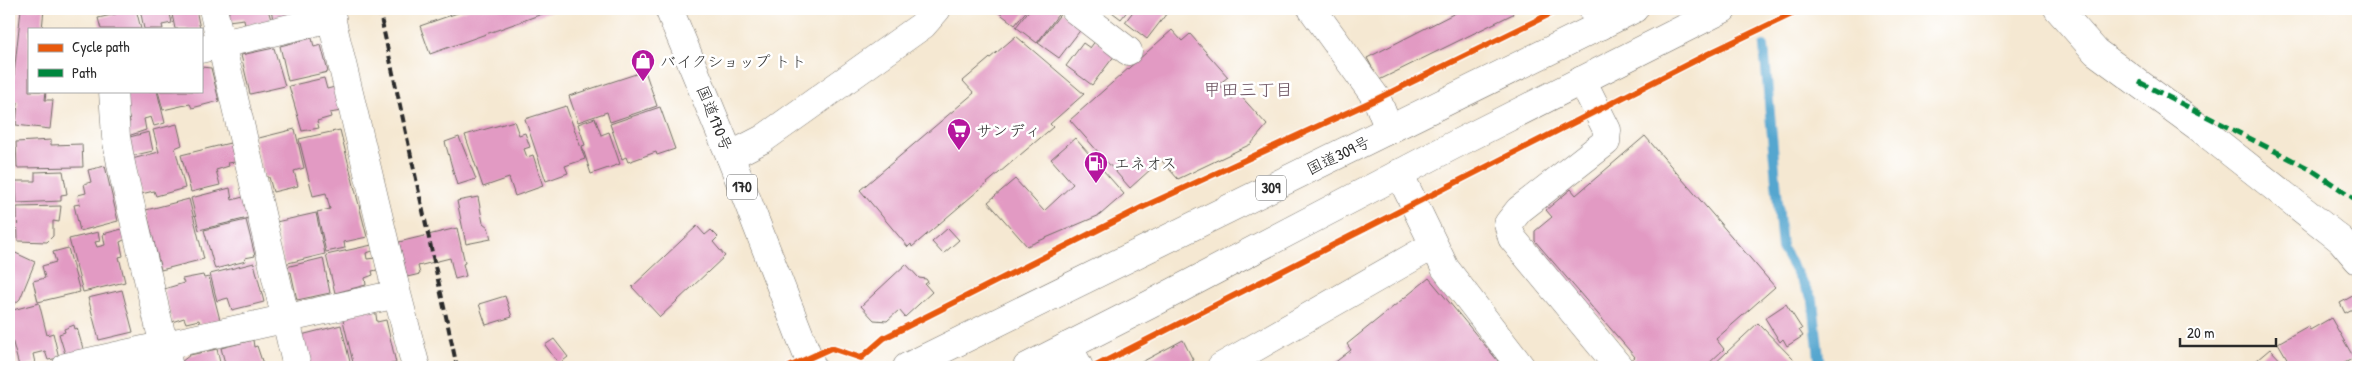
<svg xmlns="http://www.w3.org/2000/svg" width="2367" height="376" viewBox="0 0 2367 376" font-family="'Patrick Hand','Klee One',sans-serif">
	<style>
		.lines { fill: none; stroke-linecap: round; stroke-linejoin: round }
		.stream { stroke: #55a6cf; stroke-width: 10 }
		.building { fill: #e29ac3 }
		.minor-casing { stroke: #726d65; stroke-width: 29 }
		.highway-casing { stroke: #726d65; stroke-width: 29 }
		.minor { stroke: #fff; stroke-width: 28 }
		.highway { stroke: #fff; stroke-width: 28 }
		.rail { stroke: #2b2b2b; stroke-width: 4; stroke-dasharray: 8 4; stroke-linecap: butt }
		.quiet { stroke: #00873e; stroke-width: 5; stroke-dasharray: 10 5; stroke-linecap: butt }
		.cycleway-casing { stroke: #fff; stroke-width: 9 }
		.cycleway { stroke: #e8590c; stroke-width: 6 }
		.labels { text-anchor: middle; stroke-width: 5; stroke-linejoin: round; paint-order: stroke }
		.shield { fill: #fff; stroke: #6b6b6b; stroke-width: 1 }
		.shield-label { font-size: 15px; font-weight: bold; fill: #2b2b2b }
		.poi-label { font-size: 16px; fill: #2b2b2b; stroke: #fff; text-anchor: start }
		.street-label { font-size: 16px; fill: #2b2b2b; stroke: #fff }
		.neighbourhood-label { font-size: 18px; fill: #6b5260; stroke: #fff }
	</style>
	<rect width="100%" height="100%" fill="#fff"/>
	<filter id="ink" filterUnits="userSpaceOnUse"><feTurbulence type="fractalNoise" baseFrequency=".02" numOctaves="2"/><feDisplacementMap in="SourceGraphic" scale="10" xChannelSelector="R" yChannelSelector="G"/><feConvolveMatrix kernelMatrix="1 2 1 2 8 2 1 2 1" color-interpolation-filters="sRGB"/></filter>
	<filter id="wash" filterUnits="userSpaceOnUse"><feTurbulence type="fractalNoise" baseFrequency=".0096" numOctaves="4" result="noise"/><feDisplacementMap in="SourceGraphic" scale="20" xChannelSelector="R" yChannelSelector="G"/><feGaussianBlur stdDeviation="1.12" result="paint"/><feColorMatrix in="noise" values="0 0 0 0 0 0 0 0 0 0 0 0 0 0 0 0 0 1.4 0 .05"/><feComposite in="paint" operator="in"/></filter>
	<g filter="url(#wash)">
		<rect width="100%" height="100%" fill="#f5e8d2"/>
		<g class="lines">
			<path class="stream" d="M1764 46 1782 248 1813 301 1820 367"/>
		</g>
		<g id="blocks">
			<path class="building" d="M21 9H44L42 29H29V91H46L45 100H53L50 129 16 125 18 102 9 101V85L13 84Z
				M114 9H136L141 29H101L98 18 116 14Z
				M140 9H169L172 23 162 25 163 29H144Z
				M171 9H196L200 29H175Z
				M224 9H268L271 20 245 26 244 19 228 21 229 11H225Z
				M271 9H303L304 13 273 20Z
				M469 9H556L430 54 420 26Z
				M994 9H1028L1015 25Z
				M1030 9H1056L1060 12 1037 43 1016 27Z
				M1108 9H1129L1121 19Z
				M1135 9H1161L1167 13 1147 39 1125 22Z
				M1463 9H1510L1513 14 1379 80 1367 58Z
				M1062 12 1082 28 1059 58 1038 43Z
				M1172 30 1182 41 1190 34 1228 77 1219 84 1232 99 1238 93 1267 125 1251 144 1178 179 1161 160 1130 188 1070 120Z
				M1016 36 1084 94 1050 124 1053 127 912 247 911 244 908 247 860 190 974 93 963 81Z
				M312 38 314 47 321 45 328 72 288 81 280 46Z
				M1096 40 1115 55 1092 85 1066 66 1083 43 1090 48Z
				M274 48 285 86 250 94 241 55Z
				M201 67 211 68 219 101 192 108 190 104 163 110 158 91H201Z
				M645 71 657 106 610 122 607 112 578 122 569 96Z
				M324 78 327 89 335 87 341 111 330 113 331 117 317 121 319 128 302 131 289 86Z
				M123 91H157L165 123 154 126 151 117 144 119 146 130 128 136 125 124 130 122Z
				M566 106 585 159 565 166 568 173 546 181 525 119Z
				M660 107 675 149 657 155 656 152 628 162 626 157 622 159 610 124Z
				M595 118 601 135 609 132 620 164 591 174 582 146 585 145 578 124Z
				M514 121 519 135 525 133 530 147 524 149 527 157 533 155 543 186 515 196 509 178 483 187 465 135Z
				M177 124 182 145 175 148 185 188 156 196 154 191 141 194 132 159 159 152 153 130Z
				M295 129 304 168 294 171 298 186 273 192 269 177H264L255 139Z
				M340 130 367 237 344 242 345 248 326 252 317 212 330 209 326 193 313 196 299 139Z
				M149 132 153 151 131 156 126 138Z
				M1645 136 1775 287 1716 339 1724 349 1705 367H1633L1629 362 1635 357 1535 241V231L1552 217 1546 210 1571 189 1576 195Z
				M459 137 476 179 457 185 445 142Z
				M1075 138 1124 194 1100 215 1027 246 988 202 1015 179 1044 211 1073 184 1051 159Z
				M51 140V145L82 144 83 167 17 168 16 142Z
				M230 143 235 162 228 163 229 166 216 170 220 185 191 192 181 155Z
				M105 166 118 221 80 231 74 205 80 204 78 195 86 193 84 184 91 182 88 170Z
				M63 171 67 194 61 195V201L17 203 16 181H35V172Z
				M230 188 232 200 243 197 248 218 199 230 191 198Z
				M478 197 483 223 488 227 491 239 466 244 457 201Z
				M189 199 204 259 161 270 146 210Z
				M61 206 59 222 53 221V236L47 242 18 241 17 207Z
				M316 213 325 254 284 264 276 222Z
				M246 220 255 256 245 258 246 261 215 269 204 230Z
				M697 226 705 235 711 230 718 237 713 242 725 256 660 317 632 287Z
				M457 228 465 263 463 264 466 276 455 279 450 258 418 266 420 274 407 277 399 242Z
				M948 228 959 240 943 254 932 242Z
				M122 229 126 239 120 242 123 256 119 257 125 282 83 292 69 239 98 232 100 241 95 242 97 247 105 245 103 234Z
				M372 245 373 251 366 253 367 259 375 258 377 270 372 271 373 275 365 278 366 285 335 293 326 255Z
				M68 248 80 292 38 302 33 281 45 278 42 266 56 262 53 252Z
				M9 250 35 262 20 299 9 309Z
				M323 258 330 293 297 300 291 272 287 273 286 267Z
				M254 263 264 302 232 310 228 298 217 301 210 274Z
				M906 264 919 278 926 279 928 282 925 284 932 292 905 317 899 310 887 321 874 320 861 306Z
				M203 275 204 278 209 277 220 320 200 325 199 320 186 323 184 318 172 322 164 289 184 283 182 279Z
				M1429 278 1503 367H1329L1351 350 1347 344Z
				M122 290 133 332 99 340 88 298Z
				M2358 293V306L2345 313 2340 303Z
				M505 296 512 317 486 325 479 304Z
				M39 303 47 335 53 333 59 358 48 360 45 351 33 354 35 363 19 366 9 328V311Z
				M1786 304 1802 329 1799 330 1803 336 1787 346 1783 339 1780 342 1765 318Z
				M375 308 377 322 386 320 396 363 377 367H354L342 316Z
				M2331 318 2354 358 2337 367H2302L2301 365 2292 367 2278 343 2308 326 2310 330Z
				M1758 323 1794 360 1787 367H1711Z
				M74 325 75 329 77 328 84 352 66 357 59 334 65 332 64 329Z
				M341 325 351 366 309 367 301 335Z
				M554 339 568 357 559 364 545 345Z
				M253 340 254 347 257 346 264 367H226L221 348Z
				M1183 340 1193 360 1186 364 1188 367H1142L1140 363Z
				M217 349 221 367H182L181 362 190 355Z
				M2270 349 2287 367H2253L2251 365Z"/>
		</g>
	</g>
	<g filter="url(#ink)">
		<use href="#blocks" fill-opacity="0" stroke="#726d65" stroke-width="1"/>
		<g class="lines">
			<g class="minor-casing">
				<path id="minor" d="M213 9 297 367
					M329 9 397 294 416 367
					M1074 9 1128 51
					M1312 9 1377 99 1389 130
					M1592 9 1601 26
					M2058 9 2096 52 2197 126 2341 240 2358 260
					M201 49 332 18
					M1582 80 1607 130 1606 142 1519 210 1508 224 1512 238 1619 367
					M113 91 116 137 122 169 169 367
					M730 156 763 139 923 25 937 9
					M1434 245 1445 268 1521 367
					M1068 346 1079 367
					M66 367 397 294
					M1221 367 1434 245 1399 173"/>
			</g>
			<g class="highway-casing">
				<path id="highway" d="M669 9 730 156 812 367
					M907 367 1634 9
					M1027 367 1149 305 1452 146 1723 9"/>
			</g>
			<use href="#minor" class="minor"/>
			<use href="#highway" class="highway"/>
			<path class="rail" d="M379 9 457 367"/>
			<path class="quiet" d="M2139 82 2310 169 2358 201"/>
			<g class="cycleway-casing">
				<path id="cycleway" d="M789 367 831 348 861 358 884 338 1143 207 1377 99 1560 9
					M1094 367 1708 54 1802 9"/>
			</g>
			<use href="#cycleway" class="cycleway"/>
		</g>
	</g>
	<defs>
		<g id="shop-pin" transform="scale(1.25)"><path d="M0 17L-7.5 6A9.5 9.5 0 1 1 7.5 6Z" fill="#b5179e" stroke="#fff"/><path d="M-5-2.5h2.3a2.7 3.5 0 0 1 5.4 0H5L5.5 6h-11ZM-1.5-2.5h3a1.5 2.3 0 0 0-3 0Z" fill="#fff"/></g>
		<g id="supermarket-pin" transform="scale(1.25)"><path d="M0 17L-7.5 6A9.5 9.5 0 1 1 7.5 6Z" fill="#b5179e" stroke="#fff"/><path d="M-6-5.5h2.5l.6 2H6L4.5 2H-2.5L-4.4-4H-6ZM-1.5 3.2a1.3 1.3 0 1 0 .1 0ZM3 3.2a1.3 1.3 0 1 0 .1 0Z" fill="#fff"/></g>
		<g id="fuel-pin" transform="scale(1.25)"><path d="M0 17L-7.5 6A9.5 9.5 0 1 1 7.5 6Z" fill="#b5179e" stroke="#fff"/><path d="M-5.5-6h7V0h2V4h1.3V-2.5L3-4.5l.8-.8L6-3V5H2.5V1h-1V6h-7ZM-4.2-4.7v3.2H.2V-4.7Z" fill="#fff"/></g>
	</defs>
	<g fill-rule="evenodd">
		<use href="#shop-pin" x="643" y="61"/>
		<use href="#supermarket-pin" x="959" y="130"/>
		<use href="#fuel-pin" x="1096" y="163"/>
	</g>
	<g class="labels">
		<g class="shield">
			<rect x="727" y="174.5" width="30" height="25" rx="4"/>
			<rect x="1256" y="175.5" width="30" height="25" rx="4"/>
		</g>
		<g class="shield-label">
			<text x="742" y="192">170</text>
			<text x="1271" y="193">309</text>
		</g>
		<g class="poi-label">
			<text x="660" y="67">バイクショップ トト</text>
			<text x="976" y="136">サンディ</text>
			<text x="1114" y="169">エネオス</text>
		</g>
		<g class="street-label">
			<text transform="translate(715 118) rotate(68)" y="6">国道170号</text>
			<text transform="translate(1338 155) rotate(-26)" y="6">国道309号</text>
		</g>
		<g class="neighbourhood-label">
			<text x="1248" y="96">甲田三丁目</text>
		</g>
	</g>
	<rect width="2367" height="376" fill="none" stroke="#fff" stroke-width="30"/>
	<rect x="28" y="28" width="175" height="65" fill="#ffffff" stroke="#aaaaaa"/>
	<rect x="38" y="44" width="25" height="8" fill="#e8590c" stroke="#aaaaaa"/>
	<text x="72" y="52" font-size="15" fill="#2b2b2b">Cycle path</text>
	<rect x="38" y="69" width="25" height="8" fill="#00873e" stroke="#aaaaaa"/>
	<text x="72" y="78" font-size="15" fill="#2b2b2b">Path</text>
	<path d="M2180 338v8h96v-8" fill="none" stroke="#2b2b2b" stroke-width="2.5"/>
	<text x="2187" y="338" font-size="15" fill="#2b2b2b" stroke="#ffffff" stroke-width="4" paint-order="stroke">20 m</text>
</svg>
